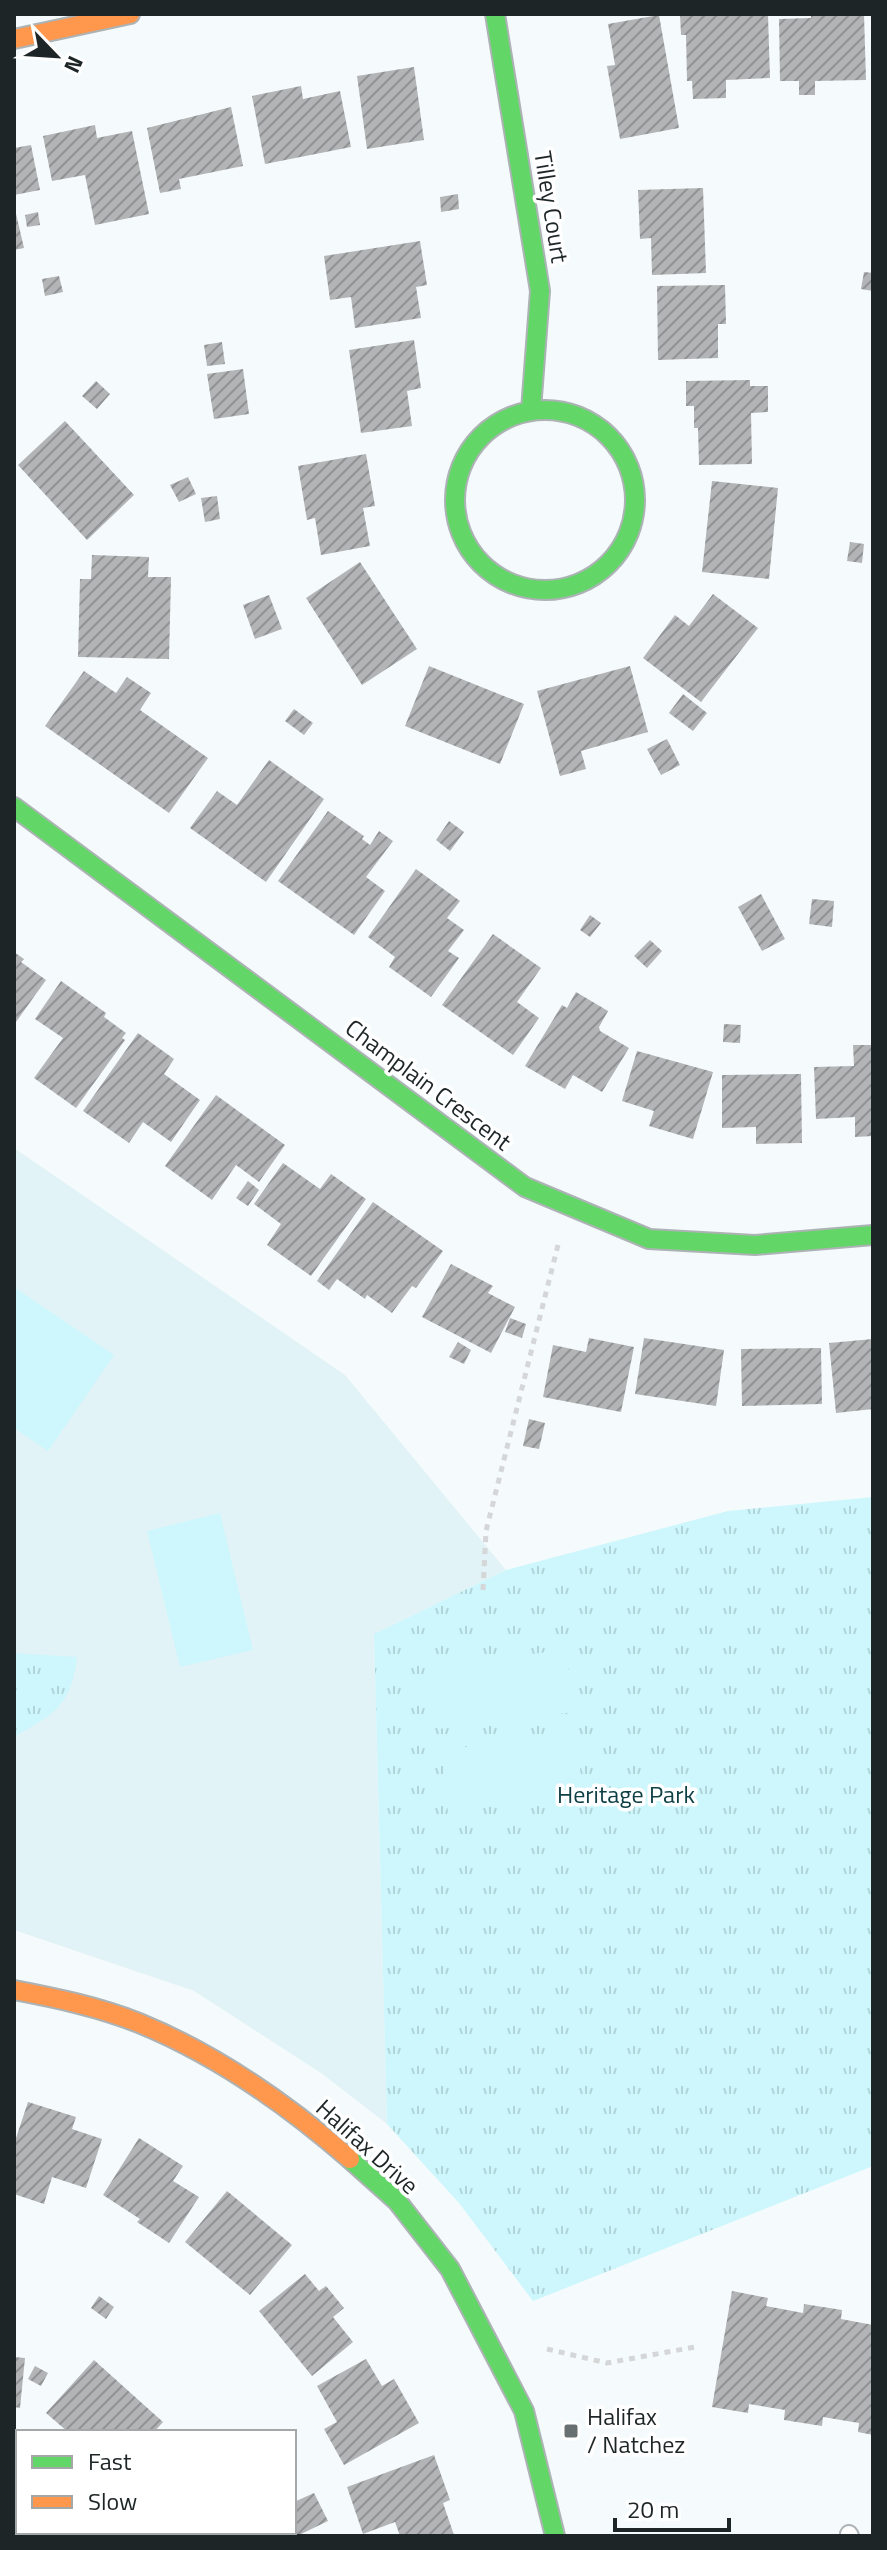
<svg xmlns="http://www.w3.org/2000/svg" width="887" height="2550" viewBox="0 0 887 2550" font-family="'Titillium Web',sans-serif">
	<style>
		.built { fill: #e1f3f6 }
		.grass { fill: url(#grass-tufts) }
		.pitch { fill: #cdf7fc }
		.building { fill: url(#building-hatch) }
		.lines { fill: none; stroke-linecap: round; stroke-linejoin: round }
		.lane-casing { stroke: #adb3b4; stroke-width: 20 }
		.fast-casing { stroke: #adb3b4; stroke-width: 22 }
		.slow-casing { stroke: #adb3b4; stroke-width: 22 }
		.path { stroke: #d4d6d7; stroke-width: 5; stroke-dasharray: 6 6; stroke-linecap: butt }
		.lane { stroke: #fefeff; stroke-width: 16 }
		.fast { stroke: #63d668; stroke-width: 18 }
		.slow { stroke: #ff974d; stroke-width: 18 }
		.poi-dot { fill: #697071; stroke: #fff; stroke-width: 3 }
		.labels { text-anchor: middle; stroke-width: 7; stroke-linejoin: round; paint-order: stroke }
		.street-label { font-size: 24px; fill: #1e2526; stroke: #fff }
		.park-label { font-size: 24px; fill: #0e4045; stroke: #fff }
		.poi-label { font-size: 24px; fill: #1e2526; stroke: #fff; text-anchor: start }
	</style>
	<defs>
		<pattern id="grass-tufts" width="24" height="20" patternUnits="userSpaceOnUse" patternTransform="scale(2)"><rect width="24" height="20" fill="#cdf7fc"/><path d="M3 7l-1-3M5 7V3M7 7l1-3M15 17l-1-3M17 17v-4M19 17l1-3" fill="none" stroke="#b0d4d8"/></pattern>
		<pattern id="building-hatch" width="6" height="6" patternUnits="userSpaceOnUse" patternTransform="scale(2)"><rect width="6" height="6" fill="#b3b4b6"/><path d="M-1 1l2-2M0 6l6-6M5 7l2-2" fill="none" stroke="#919294"/></pattern>
	</defs>
	<rect width="100%" height="100%" fill="#f5fbfc"/>
	<path class="built" d="M14 1148 345 1375 506 1570 374 1634 387 2124 321 2073 194 1991 14 1930Z"/>
	<path class="grass" d="M873 1497V2166L533 2301 459 2203 387 2124 374 1634 506 1570 728 1511Z
		M14 1653 77 1657C71 1707 54 1714 14 1737Z"/>
	<path class="pitch" d="M14 1287 114 1355 48 1451 14 1428Z
		M220 1513 253 1650 180 1667 147 1531Z
		M566 1650 574 1712 438 1729 430 1666Z
		M576 1733 583 1795 448 1812 441 1750Z"/>
	<path class="building" d="M680 14 768 15 770 78 726 80V98L693 99 692 81H687L686 35H681Z
		M811 14H864L866 80 815 81V95H799V81H780L779 19 811 18Z
		M659 15 679 128 620 139 607 66 615 65 608 24Z
		M414 67 424 140 367 149 357 76Z
		M301 86 303 99 340 91 351 147 265 164 252 96Z
		M231 107 243 166 179 179 181 189 160 193 147 128Z
		M95 125 97 138 132 131 149 214 95 225 85 175 52 181 43 136Z
		M31 145 40 190 14 195V148Z
		M703 188 706 273 652 275 651 238 640 239 638 190Z
		M458 194 459 209 441 212 440 197Z
		M14 205 24 248 14 250Z
		M38 212 40 225 27 227 25 215Z
		M420 241 427 285 416 287 421 318 355 328 351 297 330 300 324 256Z
		M864 272 873 273V291L861 289Z
		M59 276 63 292 45 296 42 279Z
		M725 285 726 324H718V358L658 360 657 286Z
		M414 340 421 388 407 391 412 426 361 433 349 350Z
		M222 342 225 364 207 366 204 345Z
		M243 369 249 414 214 419 207 374Z
		M750 380V386H768V412L751 413 752 464 699 465 698 428H694V406H686V381Z
		M96 381 110 394 97 409 82 396Z
		M65 421 134 495 87 540 18 465Z
		M366 454 375 506 363 508 370 546 321 555 315 518 307 520 298 466Z
		M188 477 196 494 179 502 170 485Z
		M712 481 778 488 769 579 702 572Z
		M217 496 220 519 205 522 201 498Z
		M850 542 864 544 862 563 847 561Z
		M92 555 149 557 148 577H171L169 659 78 657 80 579H91Z
		M360 562 417 649 362 685 306 598Z
		M713 594 758 628 701 702 643 658 675 615 689 626Z
		M269 595 282 629 255 639 243 605Z
		M429 666 524 704 500 764 405 726Z
		M630 666 648 732 581 751 586 769 560 776 537 691Z
		M84 671 116 693 127 677 151 693 140 710 208 758 169 813 45 726Z
		M683 694 707 713 693 731 669 713Z
		M294 709 313 723 304 735 285 721Z
		M667 739 680 765 661 775 647 749Z
		M269 760 324 799 266 882 190 828 217 791 237 805Z
		M328 811 364 836 362 839 370 845 379 831 393 841 366 877 385 891 354 935 278 881Z
		M449 821 464 832 450 851 436 840Z
		M416 869 460 901 447 918 464 930 448 951 459 958 431 997 389 967 395 957 368 937Z
		M761 894 785 939 762 951 738 907Z
		M812 899 834 901 832 927 809 924Z
		M590 915 601 923 590 937 580 930Z
		M493 934 541 968 517 1002 539 1018 513 1055 442 1005Z
		M650 940 662 951 647 968 634 956Z
		M14 952 24 959 21 962 46 980 16 1022Z
		M61 981 106 1013 104 1017 126 1033 122 1038 125 1040 76 1108 34 1078 63 1038 35 1019Z
		M576 992 608 1011 599 1027 600 1031 629 1048 602 1092 573 1075 565 1089 525 1066 562 1005 567 1008Z
		M724 1024 741 1025 740 1043 723 1042Z
		M138 1033 174 1059 164 1074 200 1100 171 1142 143 1122 129 1143 83 1111Z
		M853 1045H873V1136L855 1137V1117L816 1119 814 1067 854 1066Z
		M637 1051 713 1072 693 1139 649 1126 654 1111 622 1101Z
		M801 1074 802 1143 756 1144V1127L722 1128V1075Z
		M216 1095 285 1145 259 1182 236 1165 212 1200 165 1166Z
		M283 1163 320 1189 331 1174 366 1199 311 1276 267 1245 281 1224 254 1204Z
		M248 1181 259 1190 248 1206 236 1198Z
		M373 1202 443 1251 416 1288 412 1286 392 1313 367 1295 365 1299 337 1279 329 1290 317 1281Z
		M451 1264 493 1286 488 1293 515 1307 491 1353 422 1317Z
		M510 1318 526 1324 522 1338 505 1332Z
		M589 1338 634 1347 621 1412 543 1397 553 1345 586 1352Z
		M644 1338 724 1350 716 1406 635 1394Z
		M873 1339V1409L836 1413 829 1343Z
		M458 1342 471 1350 464 1364 449 1357Z
		M821 1348 822 1404 742 1406 741 1349Z
		M529 1419 545 1423 539 1449 523 1446Z
		M28 2102 76 2117 72 2129 102 2139 86 2188 52 2177 44 2204 14 2194V2144Z
		M139 2138 183 2166 173 2181 199 2197 169 2243 137 2222 140 2219 103 2195Z
		M227 2191 292 2245 250 2295 185 2242Z
		M305 2274 319 2291 326 2286 344 2308 333 2317 353 2342 312 2376 259 2311Z
		M732 2291 768 2298 766 2306 803 2313 804 2304 842 2310 841 2319 873 2325V2435L858 2432 859 2423 823 2417 822 2426 784 2420 785 2410 749 2404 748 2413 712 2407Z
		M99 2296 114 2307 106 2319 91 2308Z
		M14 2357 25 2358 20 2408 14 2407Z
		M366 2359 382 2386 394 2379 419 2423 344 2465 324 2429 337 2422 317 2386Z
		M94 2360 163 2422 154 2432H68L46 2413Z
		M35 2366 48 2373 41 2386 28 2379Z
		M434 2455 450 2500 443 2503 454 2535 400 2536 395 2522 363 2534 347 2487Z
		M314 2493 328 2521 297 2536H290L288 2532H294V2502Z
		M133 2532H232L233 2536H133Z"/>
	<g class="lines">
		<g class="lane-casing">
			<path id="lane" d="M849 2534 850 2536"/>
		</g>
		<g class="fast-casing">
			<path id="fast" d="M495 14 540 291 531 410
				M455 500a90 90 0 1 1 180 0a90 90 0 1 1-180 0Z
				M14 807 525 1187 649 1239 755 1245 873 1235
				M350 2159 397 2201 450 2269 524 2411 555 2536"/>
		</g>
		<g class="slow-casing">
			<path id="slow" d="M14 39 130 14
				M14 1990C56 1998 99 2007 139 2023 215 2054 288 2105 350 2159"/>
		</g>
		<path class="path" d="M483 1590 486 1531 558 1245
			M547 2349 607 2363 695 2347"/>
		<use href="#lane" class="lane"/>
		<use href="#fast" class="fast"/>
		<use href="#slow" class="slow"/>
	</g>
	<rect class="poi-dot" x="563" y="2423" width="16" height="16" rx="4"/>
	<g class="labels">
		<g class="street-label">
			<text transform="translate(551 207) rotate(81)" y="8">Tilley Court</text>
			<text transform="translate(428 1085) rotate(37)" y="8">Champlain Crescent</text>
			<text transform="translate(367 2147) rotate(42)" y="8">Halifax Drive</text>
		</g>
		<g class="park-label">
			<text x="626" y="1803">Heritage Park</text>
		</g>
		<g class="poi-label">
			<text x="587" y="2425">Halifax<tspan x="587" dy="28">/ Natchez</tspan></text>
		</g>
	</g>
	<rect width="887" height="2550" fill="none" stroke="#1e2526" stroke-width="32"/>
	<rect x="16" y="2430" width="280" height="104" fill="#ffffff" stroke="#a5a8a8" stroke-width="2"/>
	<rect x="32" y="2456" width="40" height="12" fill="#63d668" stroke="#a5a8a8" stroke-width="2"/>
	<text x="88" y="2470" font-size="24" fill="#1e2526">Fast</text>
	<rect x="32" y="2496" width="40" height="12" fill="#ff974d" stroke="#a5a8a8" stroke-width="2"/>
	<text x="88" y="2510" font-size="24" fill="#1e2526">Slow</text>
	<g transform="translate(56 56) rotate(115)" stroke="#ffffff" stroke-width="6" paint-order="stroke">
	<path d="M0-6L14 30L0 20L-14 30Z" fill="#1e2526"/>
	<text y="-12" font-size="22" font-weight="bold" text-anchor="middle" fill="#1e2526">N</text>
	</g>
	<path d="M615 2518v12h114v-12" fill="none" stroke="#1e2526" stroke-width="4"/>
	<text x="627" y="2518" font-size="24" fill="#1e2526" stroke="#ffffff" stroke-width="6" paint-order="stroke">20 m</text>
</svg>
